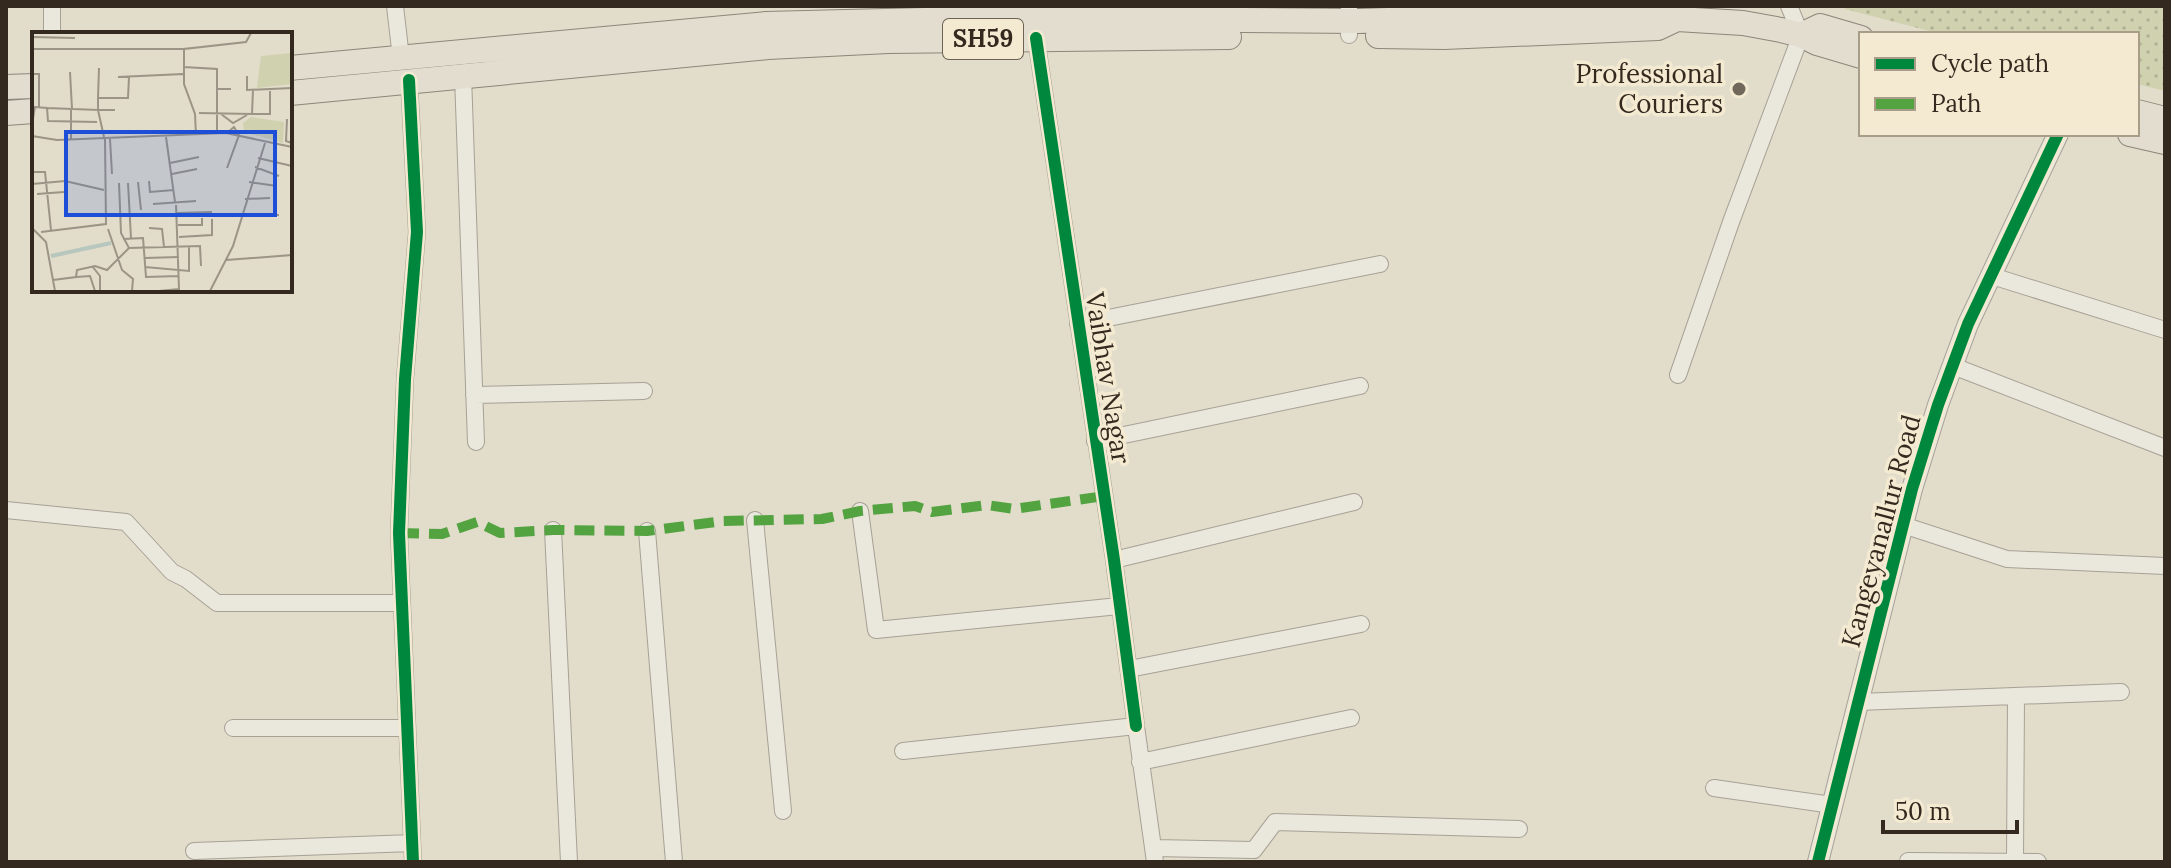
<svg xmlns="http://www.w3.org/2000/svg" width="2171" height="868" viewBox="0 0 2171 868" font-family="Lora,serif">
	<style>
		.park { fill: url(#park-dots) }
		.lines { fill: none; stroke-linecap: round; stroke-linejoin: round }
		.minor-casing { stroke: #a7a195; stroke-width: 18 }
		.tertiary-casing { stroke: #a7a195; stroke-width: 22 }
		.primary-casing { stroke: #8c867b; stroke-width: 26 }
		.minor { stroke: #eae7dd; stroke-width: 16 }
		.tertiary { stroke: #eae7dd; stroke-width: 20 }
		.primary { stroke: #e2ddce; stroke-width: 24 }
		.quiet { stroke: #53a341; stroke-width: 10; stroke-dasharray: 20 10; stroke-linecap: butt }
		.cycleway-casing { stroke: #f3ead1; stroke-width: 17 }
		.cycleway { stroke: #00873e; stroke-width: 12 }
		.poi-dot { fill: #71685b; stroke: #f3ead1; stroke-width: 3 }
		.labels { text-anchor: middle; stroke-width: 7; stroke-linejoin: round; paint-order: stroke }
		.shield { fill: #f3ead1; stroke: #6d6354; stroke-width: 2 }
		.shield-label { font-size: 24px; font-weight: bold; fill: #34291e }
		.poi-label { font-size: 26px; fill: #34291e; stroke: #f3ead1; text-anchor: end }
		.street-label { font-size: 26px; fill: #34291e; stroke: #f3ead1 }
		.inset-river { fill: none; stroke: #b7c7bd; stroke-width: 4 }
		.inset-road { fill: none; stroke: #9c9486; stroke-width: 2 }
		.view { fill: #1d4ed8; fill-opacity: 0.15; stroke: #1d4ed8; stroke-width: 4 }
		.inset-edge { fill: none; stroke: #34291e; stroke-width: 4 }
	</style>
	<defs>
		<pattern id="park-dots" width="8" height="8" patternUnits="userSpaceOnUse" patternTransform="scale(2)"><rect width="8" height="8" fill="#d0d1ae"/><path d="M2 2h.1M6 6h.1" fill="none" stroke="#b3b395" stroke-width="1.8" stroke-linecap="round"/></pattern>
	</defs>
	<rect width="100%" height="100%" fill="#e2dccb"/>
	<path class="park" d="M1846 6H2165V91L2137 84V34H1941L1845 9Z"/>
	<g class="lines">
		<g class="minor-casing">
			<path id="minor" d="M395 6 401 58
				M1349 6V35
				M52 34V6
				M1036 38 1114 560 1136 726
				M463 76 476 442
				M409 80 417 232 405 379 399 533 413 862
				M1992 276 2165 330
				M1078 324 1380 264
				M1953 366 2165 448
				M1678 375 1731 222 1801 35 1789 6
				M474 395 644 391
				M1095 441 1360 386
				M6 510 126 522 172 572 186 579 217 603H402
				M860 511 876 630 1119 606
				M755 520 783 811
				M1903 525 2007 559 2165 566
				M553 530 569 862
				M647 531 674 862
				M1114 560 1354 502
				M1129 669 1361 624
				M1858 702 2121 692
				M233 728H407
				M903 751 1136 726 1155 862
				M1140 762 1351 718
				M1714 788 1832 805
				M1154 848 1254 850 1275 822 1519 829
				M194 851 412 843
				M1908 861 2038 862
				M2015 862 2016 696"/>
		</g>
		<g class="tertiary-casing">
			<path id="tertiary" d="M1818 862 1912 489 1938 405 1968 324 2058 134"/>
		</g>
		<g class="primary-casing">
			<path id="primary" d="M1801 35 1820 26 1861 38
				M1378 36 1444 37 1658 28 1677 19
				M290 68 766 24 1004 18 1358 21 1658 11 1677 19 1743 23 1781 30 1801 35 1817 43 1861 56
				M6 87 34 86
				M290 93 768 47 888 41 1229 37
				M2137 112 2165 119
				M6 113 34 111
				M2130 134 2165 142"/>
		</g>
		<use href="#minor" class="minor"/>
		<use href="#tertiary" class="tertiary"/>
		<use href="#primary" class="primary"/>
		<path class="quiet" d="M399 533 442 534 477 522 500 533 553 530 647 531 723 521 822 519 860 511 915 506 932 512 987 505 1014 509 1104 496"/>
		<g class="cycleway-casing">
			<path id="cycleway" d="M1036 38 1114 560 1136 726
				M409 80 417 232 405 379 399 533 413 862
				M1818 862 1912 489 1938 405 1968 324 2058 134"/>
		</g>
		<use href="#cycleway" class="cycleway"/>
	</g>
	<circle class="poi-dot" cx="1739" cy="89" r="8"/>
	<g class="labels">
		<rect class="shield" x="943" y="19" width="80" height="40" rx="6"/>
		<g class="shield-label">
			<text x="983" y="47">SH59</text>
		</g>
		<g class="poi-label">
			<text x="1723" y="83">Professional<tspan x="1723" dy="30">Couriers</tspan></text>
		</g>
		<g class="street-label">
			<text transform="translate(1108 378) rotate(81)" y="9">Vaibhav Nagar</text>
			<text transform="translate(1881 531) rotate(-75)" y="9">Kangeyanallur Road</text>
		</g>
	</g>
	<g transform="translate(32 32)">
		<rect width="260" height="260" fill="#e2dccb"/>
		<path d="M260 21V52L225 56 229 24ZM219 85 252 90 251 111 212 100 211 91Z" fill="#d0d1ae"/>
		<path class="inset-river" d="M19 224 79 211"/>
		<path class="inset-road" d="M0 5 43 6M0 17H152M152 35 185 37V57H199M38 40 40 77M0 42H7V75M215 44V58L260 56M86 45 151 42M66 66 67 36M15 76 66 78V66H96L97 45M167 81 220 82 221 58M189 82 201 91 215 83M220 82H238V59M255 87 254 109 260 111M0 92 3 75 15 76 16 89 65 90M185 101V57M195 101 202 95 207 103 195 136M164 103 163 82 152 52V17L214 10 219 1M0 104 25 108 194 101 260 115M72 105 66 78H83M134 105 143 170M78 107 80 142M39 108V78M226 126 260 134M138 131 167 125M223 135 247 144M0 140H13L19 198M140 142 165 137M117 149 118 160 142 158M106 150 109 178M217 150 245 154M87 151 89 201 97 216M96 151 99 206M0 152 33 149 72 158M5 162 32 160M213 167 238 166M121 172 164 169M145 181 180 180M218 183H247M146 193H170V186M0 196 14 210 23 259M117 196 130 197 132 215M76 197 90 238 101 247 100 259M9 200 74 192 73 107M147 205 180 203V187M91 207 111 206 114 245 147 244M113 226 147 225M194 228 260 223M60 234 68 244V259M113 235 157 239V215M44 245 58 244 63 259M21 248 44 245 45 238 63 234 75 238 97 216 168 214 169 234M127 259 147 257 144 173M178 259 201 214 233 111"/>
		<path class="view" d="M34 100H243V183H34Z"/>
		<rect width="260" height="260" class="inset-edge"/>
	</g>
	<rect width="2171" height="868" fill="none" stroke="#34291e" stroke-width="16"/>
	<rect x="1859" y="32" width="280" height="104" fill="#f3ead1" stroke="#a79d89" stroke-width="2"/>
	<rect x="1875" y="58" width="40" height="12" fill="#00873e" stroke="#a79d89" stroke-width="2"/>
	<text x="1931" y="72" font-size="24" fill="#34291e">Cycle path</text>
	<rect x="1875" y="98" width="40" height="12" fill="#53a341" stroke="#a79d89" stroke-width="2"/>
	<text x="1931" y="112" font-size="24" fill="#34291e">Path</text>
	<path d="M1883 820v12h134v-12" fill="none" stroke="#34291e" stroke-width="4"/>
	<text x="1895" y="820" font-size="24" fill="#34291e" stroke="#f3ead1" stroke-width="6" paint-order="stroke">50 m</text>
</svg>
